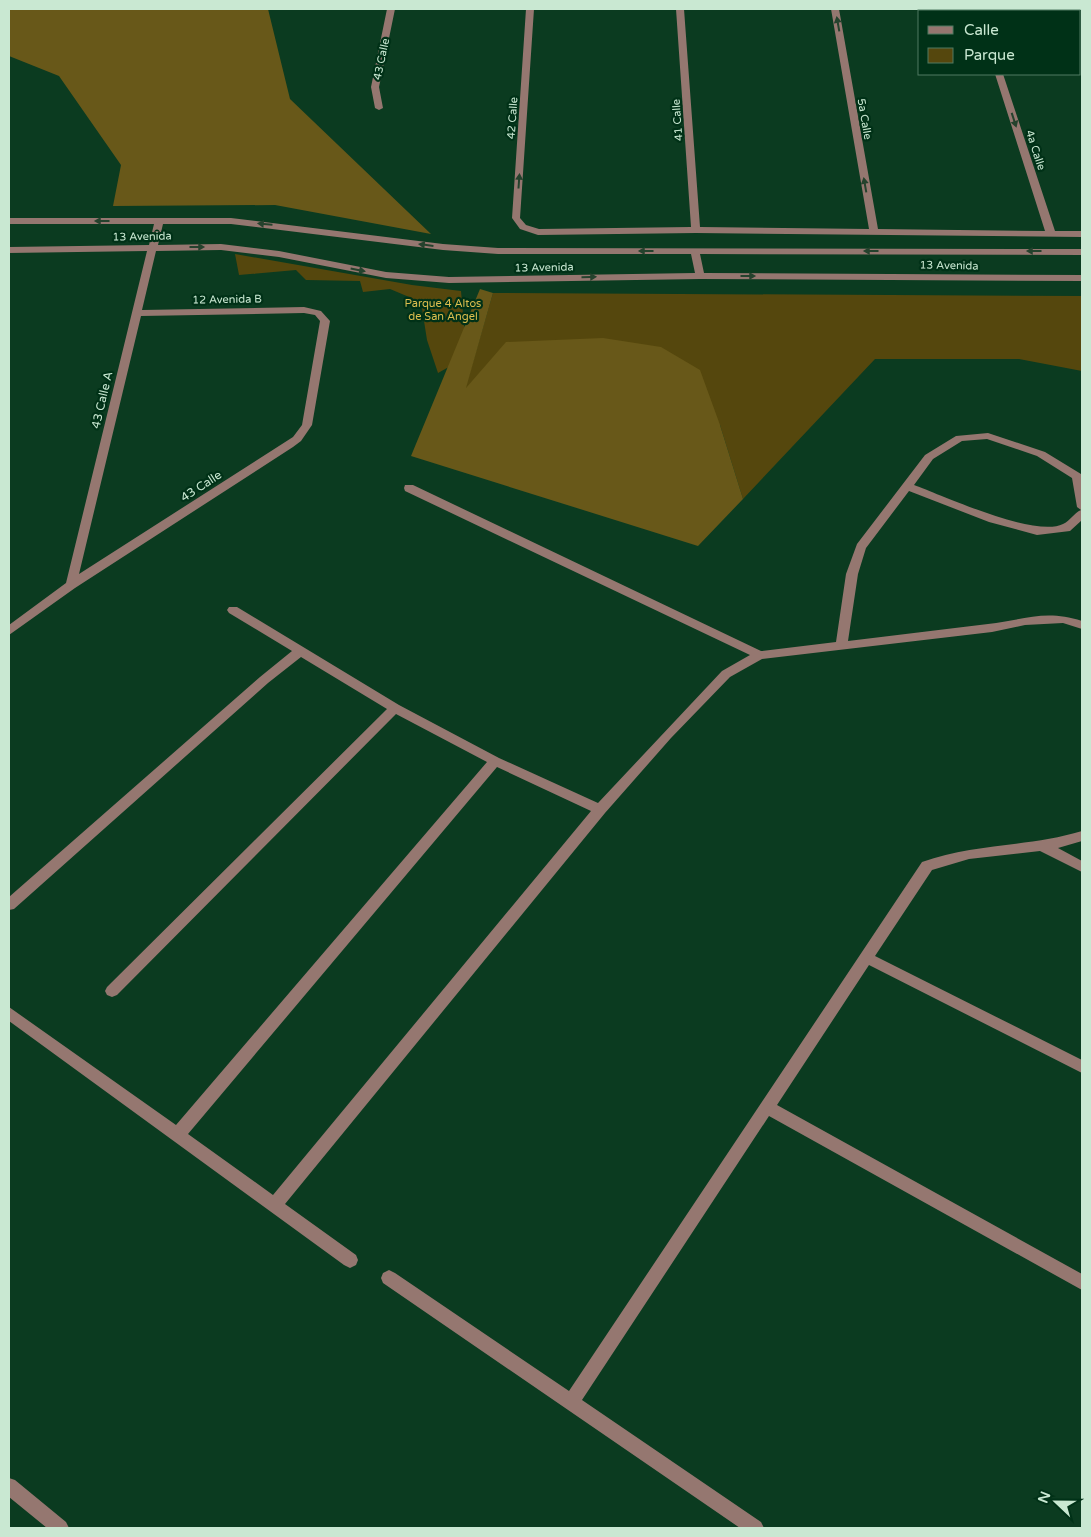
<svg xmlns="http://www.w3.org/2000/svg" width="1091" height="1537" viewBox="0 0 1091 1537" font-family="'Varela Round',sans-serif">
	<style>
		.green { fill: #55470d }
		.forest { fill: #685819 }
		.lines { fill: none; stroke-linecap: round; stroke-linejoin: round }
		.minor { fill: #957770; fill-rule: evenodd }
		.oneway { fill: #25422d }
		.labels { text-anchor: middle; stroke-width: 4.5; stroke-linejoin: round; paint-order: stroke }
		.far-street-label { font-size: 11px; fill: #c9e8d2; stroke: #003117 }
		.far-park-label { font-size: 11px; fill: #dcbe4f; stroke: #003117 }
		.street-label { font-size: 12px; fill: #c9e8d2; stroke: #003117 }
	</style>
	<rect width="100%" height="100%" fill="#0b3b20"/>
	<path class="green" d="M235 254 412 285 461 291 465 337 456 363 438 373 427 340 421 302 390 289 363 292 360 281 306 280 296 270 239 275Z
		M493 293 1082 296V371L1019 359H875L743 499 720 425 465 389Z"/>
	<path class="forest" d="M9 9H268L290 99 431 234 275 205 113 206 121 165 59 76 9 56Z
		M480 289 493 293 466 388 506 342 603 338 661 347 700 370 720 425 743 499 698 546 411 456Z"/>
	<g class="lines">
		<path class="minor" d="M387 9H395L379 87 383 108 379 110 375 108 371 87Z
			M526 9H534L520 218 526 225 539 229 691 227 676 9H684L700 227 869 229 831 9H839L878 229 1045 231 995 74H1003L1055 231H1082V237L696 233 538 235 520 229 512 218Z
			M974 9H982L983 11H975Z
			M9 218H231L443 244 498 248 1082 249V255L700 254 704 273 1082 275V281L700 279 449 283 386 278 279 257 221 250 156 251 142 310 304 307 321 311 330 321 312 425 301 441 293 447 75 588 9 635V625L66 583 147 251 9 253V247L149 245 154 224H9ZM163 224H231L443 250 498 254H691L695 273 449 277 386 272 279 251 221 244 158 245ZM304 313 315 315 320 321 302 425 293 437 79 574 141 316Z
			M988 433 1045 452 1081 474 1082 520 1070 531 1037 535 989 522 909 491 866 548 858 574 848 641C895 635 941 630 988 624 1024 620 1045 609 1082 621V629L1063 623 1025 625 992 632 762 659 730 677 671 738 605 813 285 1204 356 1255 358 1260 356 1265 350 1268 344 1265 9 1021V1007L176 1125 487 762 396 714 117 995 112 997 107 995 105 991 107 987 387 709 301 657 268 683 14 909 9 910V897L260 677 292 651 229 613 227 610 229 607H237L399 705 499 758 598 803 722 671 750 655 405 491 404 488 405 485H413L761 651 836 642 846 574 857 544 925 455 956 436ZM987 439 1037 456 1072 478 1077 507 1081 510C1074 513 1070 521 1063 524 1035 538 944 496 914 485L933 459 962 441ZM497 767 591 811 273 1195 188 1134Z
			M1082 831V841L1058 848 1082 861V872L1040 851 969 859 932 870 875 956 1082 1060V1073L869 965 777 1105 1082 1274V1290L769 1116 582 1400 761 1522 764 1528H740L383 1283 381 1278 383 1273 389 1270 395 1273 569 1391 922 862C974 843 1030 847 1082 831Z
			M9 1478 15 1480 66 1522 69 1528H47L9 1497Z"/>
	</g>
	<defs><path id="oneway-solid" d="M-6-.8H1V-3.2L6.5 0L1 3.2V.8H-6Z" transform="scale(1.25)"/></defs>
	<g class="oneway">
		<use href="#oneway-solid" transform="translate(838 24) rotate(-100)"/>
		<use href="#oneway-solid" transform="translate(1014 120) rotate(72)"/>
		<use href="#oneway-solid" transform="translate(519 181) rotate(-86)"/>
		<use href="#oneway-solid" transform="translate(865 185) rotate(-100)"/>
		<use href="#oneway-solid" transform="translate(102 221) rotate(180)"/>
		<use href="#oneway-solid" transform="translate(265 224) rotate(-175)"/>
		<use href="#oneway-solid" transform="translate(426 245) rotate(-173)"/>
		<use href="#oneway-solid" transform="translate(197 247)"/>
		<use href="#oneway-solid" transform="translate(646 251) rotate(180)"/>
		<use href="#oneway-solid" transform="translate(871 251) rotate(180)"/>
		<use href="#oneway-solid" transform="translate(1034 251) rotate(-180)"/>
		<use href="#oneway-solid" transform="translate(358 270) rotate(11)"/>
		<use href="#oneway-solid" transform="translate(748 276)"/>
		<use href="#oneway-solid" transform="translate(589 277) rotate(-1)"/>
	</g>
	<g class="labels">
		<g class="far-street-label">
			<text transform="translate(381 59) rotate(-78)" y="4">43 Calle</text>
			<text transform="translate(512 118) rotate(-86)" y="4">42 Calle</text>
			<text transform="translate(865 119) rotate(80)" y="4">5a Calle</text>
			<text transform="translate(677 120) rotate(-94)" y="4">41 Calle</text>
			<text transform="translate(1036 150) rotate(72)" y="4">4a Calle</text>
			<text transform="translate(142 236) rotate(-1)" y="4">13 Avenida</text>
			<text transform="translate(949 265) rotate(1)" y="4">13 Avenida</text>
			<text transform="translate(544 267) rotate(-1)" y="4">13 Avenida</text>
			<text transform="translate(227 299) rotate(-1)" y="4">12 Avenida B</text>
		</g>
		<g class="far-park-label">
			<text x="443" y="307">Parque 4 Altos<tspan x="443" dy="13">de San Angel</tspan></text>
		</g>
		<g class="street-label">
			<text transform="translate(102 400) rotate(-77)" y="4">43 Calle A</text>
			<text transform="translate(201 486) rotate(-33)" y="4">43 Calle</text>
		</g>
	</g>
	<rect width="1091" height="1537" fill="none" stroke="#c9e8d2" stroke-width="20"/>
	<rect x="918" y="10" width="162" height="65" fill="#003117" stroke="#507a62"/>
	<rect x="928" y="26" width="25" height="8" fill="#957770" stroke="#507a62"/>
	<text x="964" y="35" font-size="15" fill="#c9e8d2">Calle</text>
	<rect x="928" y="48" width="25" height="15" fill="#55470d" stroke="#507a62"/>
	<text x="964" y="60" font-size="15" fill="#c9e8d2">Parque</text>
	<g transform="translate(1056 1502) rotate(292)" stroke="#003117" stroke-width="4" paint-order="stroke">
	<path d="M0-4L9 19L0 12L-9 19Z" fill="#c9e8d2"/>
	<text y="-8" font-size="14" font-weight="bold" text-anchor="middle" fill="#c9e8d2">N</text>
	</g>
</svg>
